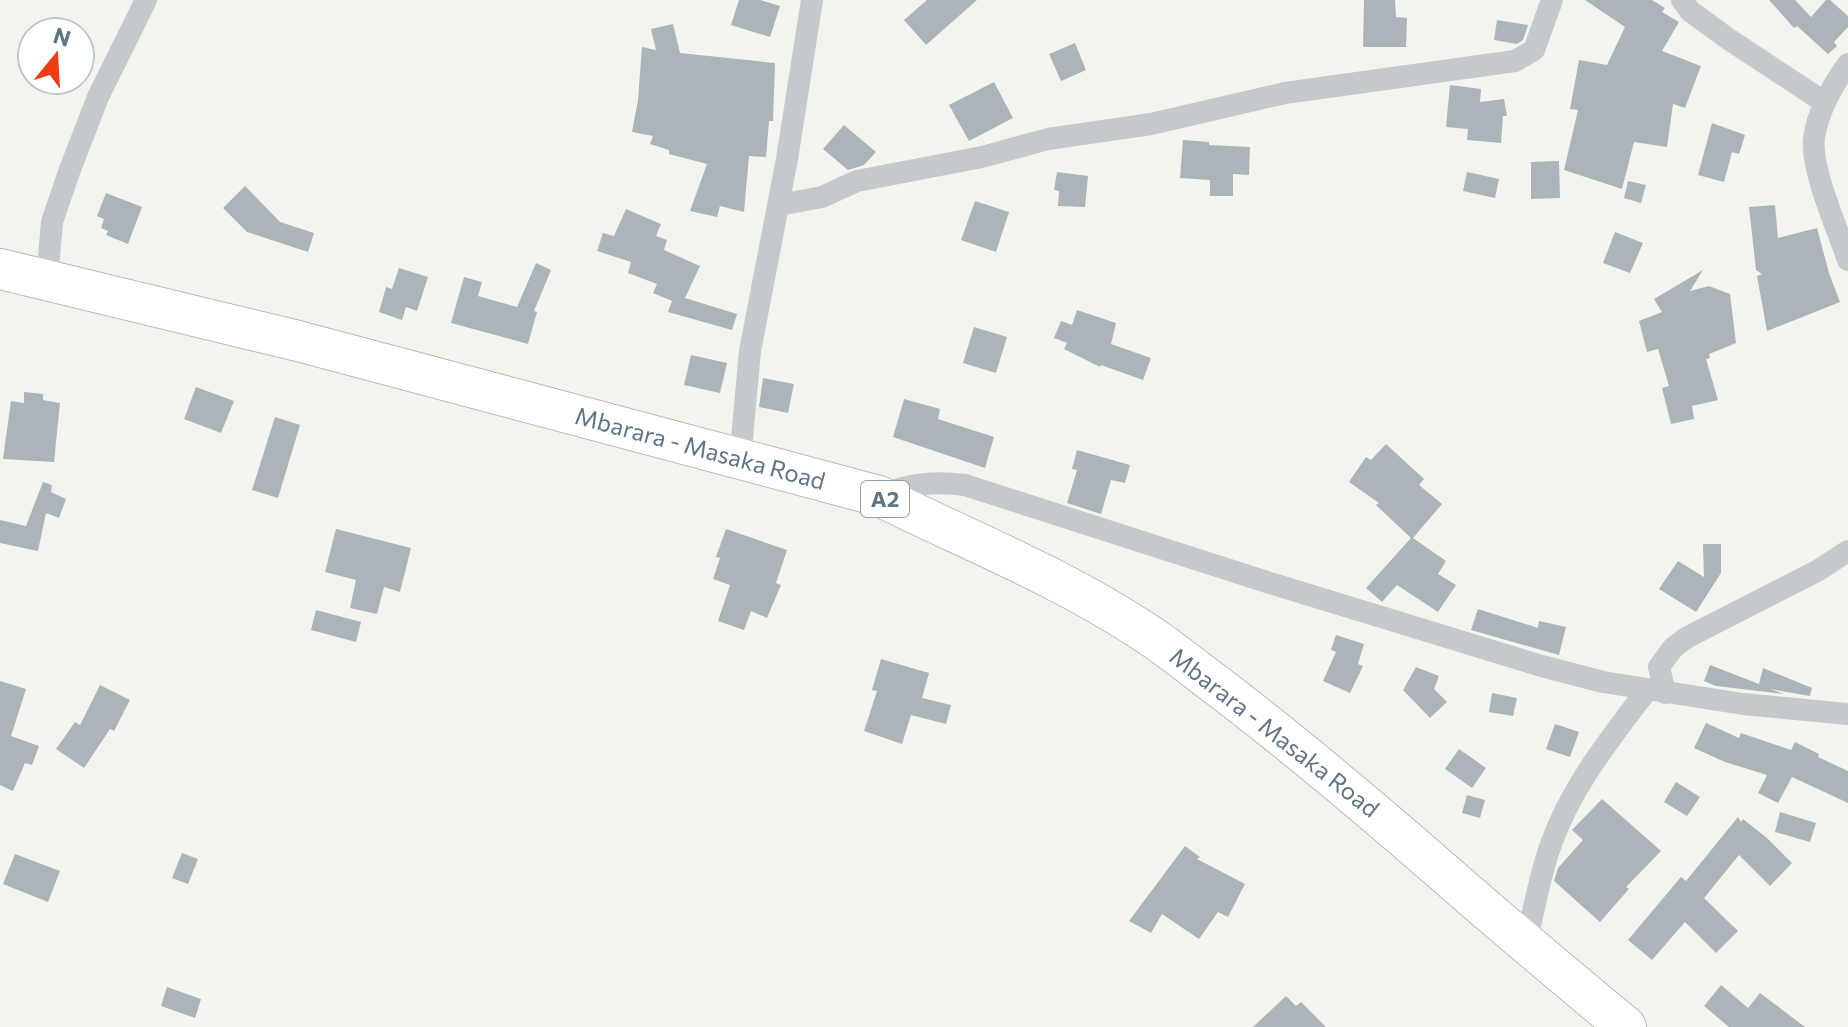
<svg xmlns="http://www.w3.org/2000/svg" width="1848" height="1027" viewBox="0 0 1848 1027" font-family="Commissioner,sans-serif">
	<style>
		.building { fill: #abb4b8 }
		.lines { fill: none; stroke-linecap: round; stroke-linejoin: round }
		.highway-casing { stroke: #b5b9bc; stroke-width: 42 }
		.street { stroke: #c6c9cc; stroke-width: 22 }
		.highway { stroke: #fff; stroke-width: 40 }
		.labels { text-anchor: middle; stroke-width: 8; stroke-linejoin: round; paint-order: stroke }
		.shield { fill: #fff; stroke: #909ea8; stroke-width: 2 }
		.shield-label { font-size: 22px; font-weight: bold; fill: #607583 }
		.street-label { font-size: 24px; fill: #607583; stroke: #fff }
	</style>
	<rect width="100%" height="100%" fill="#f4f4ef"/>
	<path class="building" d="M739 0H760L780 6 770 37 731 25Z
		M927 0H977L926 45 904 20Z
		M1364 0H1395L1396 17 1407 18 1406 47H1363Z
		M1585 0H1652L1665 8 1662 12 1679 22 1662 51 1701 66 1685 108 1673 104 1667 147 1634 142 1622 189 1564 170 1578 110 1570 109 1579 60 1607 65 1625 27Z
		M1769 0H1795L1811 17 1826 0H1830L1848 16V27L1834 42 1837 46 1828 54 1797 26 1794 28Z
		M1497 20 1528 25 1523 40 1517 44 1494 40Z
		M673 24 680 53 775 63 773 121H769L766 157 749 156 744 212 720 206 717 217 690 211 707 164 669 154V150L650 144 653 136 632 132 638 100 642 47 656 50 651 29Z
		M1075 43 1086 70 1061 81 1049 54Z
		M994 82 1013 118 969 141 949 105Z
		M1450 85 1481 89 1480 102 1504 99 1507 116H1503L1501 143 1467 140 1468 129 1446 127Z
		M1712 123 1745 135 1739 154 1732 152 1724 182 1698 175Z
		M844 125 876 152 864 165 848 170 823 149Z
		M1183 140 1209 142V145L1250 147 1249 175 1233 174V196H1210V180L1180 178Z
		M1559 161 1560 198 1531 199V162Z
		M1057 172 1088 176 1085 207 1058 206 1059 191 1054 190Z
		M1467 172 1499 179 1495 198 1463 191Z
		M1628 181 1646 185 1641 203 1624 198Z
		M245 186 280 222 314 233 308 252 247 232 223 208Z
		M106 193 142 207 128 244 106 235 108 231 101 228 104 219 97 216Z
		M975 201 1009 212 996 252 961 240Z
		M1775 205 1778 238 1817 228 1829 273 1840 302 1767 331 1757 276 1762 274 1756 270 1749 207Z
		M626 209 661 224 656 236 667 240 664 250 700 266 685 298 737 314 732 330 668 312 672 301 653 293 657 284 628 273 631 262 597 251 603 233 614 236Z
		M1615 232 1643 243 1630 273 1603 263Z
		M536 263 551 270 534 311 537 312 528 344 451 323 464 277 482 282 478 296 517 307Z
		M399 268 428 277 417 311 406 307 402 320 379 312 386 287 392 289Z
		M1703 270 1690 291 1709 286 1730 294 1736 343 1709 354 1710 358 1706 359 1718 400 1692 406 1694 419 1671 424 1662 388 1669 386 1658 349 1647 352 1639 321 1662 312 1654 299Z
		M1077 310 1116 323 1111 344 1151 358 1143 380 1101 365 1100 367 1064 349 1067 343 1054 338 1061 321 1072 325Z
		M974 327 1007 337 996 373 963 363Z
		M691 355 727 363 720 393 684 385Z
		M763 378 794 384 788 413 759 407Z
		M196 387 234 401 221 433 184 419Z
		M24 392 43 394V400L60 403 54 462 3 459 11 401 24 403Z
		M904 399 940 409 938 419 994 437 985 468 893 437Z
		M275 417 300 425 278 498 252 490Z
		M1386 444 1424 479 1419 485 1442 504 1413 538 1446 561 1438 574 1456 585 1438 612 1397 585 1382 602 1366 588 1411 538 1376 505 1379 503 1349 482 1366 457 1371 460Z
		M1077 450 1130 465 1125 483 1111 480 1101 514 1067 503 1077 470 1072 469Z
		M43 482 52 485 51 492 66 499 59 518 46 513 38 551 0 543V520L26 526Z
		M336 529 411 548 400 592 384 587 377 614 350 608 356 580 325 572Z
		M726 529 787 550 776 583 781 585 767 618 751 611 744 630 718 621 730 585 713 579 720 558 716 557Z
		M1703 544H1721V573L1696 612 1659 589 1678 561 1704 577Z
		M1478 609 1538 628 1539 621 1566 627 1559 655 1471 630Z
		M316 610 361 622 356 642 311 630Z
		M1336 635 1364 644 1358 664 1363 666 1350 693 1323 681 1336 652 1331 650Z
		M881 659 929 673 922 698 951 705 946 724 911 715 902 744 864 731 877 691 872 690Z
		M1710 665 1759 684 1763 668 1812 688 1810 696 1770 689 1784 694 1716 686 1704 681Z
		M1416 667 1439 676 1434 689 1447 702 1430 718 1403 690Z
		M0 681 26 689 11 736 39 746 32 765 25 763 13 791 0 785Z
		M100 685 130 700 114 731 110 729 84 768 56 749 75 722 80 725Z
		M1492 693 1517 698 1513 716 1489 712Z
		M1706 723 1739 738 1741 733 1791 750 1795 742 1819 754 1818 757 1848 771V803L1792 777 1778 803 1758 793 1767 775 1725 762 1694 748Z
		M1555 724 1579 732 1570 757 1546 749Z
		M1459 749 1486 768 1472 788 1445 769Z
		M1676 782 1700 797 1687 816 1664 802Z
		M1467 795 1485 800 1480 818 1462 813Z
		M1602 799 1661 851 1626 887 1629 889 1600 922 1554 881 1558 868 1583 840 1572 830Z
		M1780 812 1816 823 1810 842 1775 832Z
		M1738 817 1741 822 1743 819 1767 838 1792 863 1770 886 1739 855 1704 898 1738 931 1716 953 1685 922 1652 960 1628 940 1681 877 1686 881Z
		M1185 846 1200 857 1197 859 1245 884 1228 917 1218 912 1199 939 1162 914 1151 933 1129 921Z
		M182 853 198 859 188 884 172 878Z
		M15 854 60 871 48 902 3 884Z
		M1721 985 1748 1008 1760 993 1805 1027H1729L1704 1006Z
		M167 987 201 999 195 1018 161 1006Z
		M1286 996 1296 1006 1301 1002 1326 1027H1253Z"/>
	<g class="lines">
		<g class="highway-casing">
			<path id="highway" d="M0 269 298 341 879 496C968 540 1059 576 1143 631 1165 645 1186 662 1207 678 1291 741 1371 809 1450 878 1508 929 1567 978 1626 1027"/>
		</g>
		<path class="street" d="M1682 0 1690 11 1727 38 1824 102
			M1848 64C1832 86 1818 111 1814 138 1810 168 1838 230 1848 260
			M779 205 822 197 857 181 982 157 1048 139 1151 124 1285 93 1515 61 1534 50 1552 0
			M47 280 52 222 69 172 98 97 146 0
			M740 460 750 351 787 159 812 0
			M879 496C908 484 934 481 965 485L1270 583 1538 665 1603 682 1743 704 1848 714
			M1665 693 1659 667 1673 648 1686 638 1817 571 1848 551
			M1526 943C1534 911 1539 878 1550 847 1570 788 1610 739 1647 690"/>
		<use href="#highway" class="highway"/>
	</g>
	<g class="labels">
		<rect class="shield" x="861" y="481" width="48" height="36" rx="6"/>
		<g class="shield-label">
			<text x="885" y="507">A2</text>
		</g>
		<g class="street-label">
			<text transform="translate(700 449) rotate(15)" y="8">Mbarara - Masaka Road</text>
			<text transform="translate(1274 733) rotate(38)" y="8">Mbarara - Masaka Road</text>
		</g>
	</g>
	<g transform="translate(56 56) rotate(18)"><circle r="38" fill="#ffffff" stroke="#bfc8cd" stroke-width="2"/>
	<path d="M0-6L14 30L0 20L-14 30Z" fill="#f03b13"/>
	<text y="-12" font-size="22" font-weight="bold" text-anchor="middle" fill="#607583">N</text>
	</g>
</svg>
